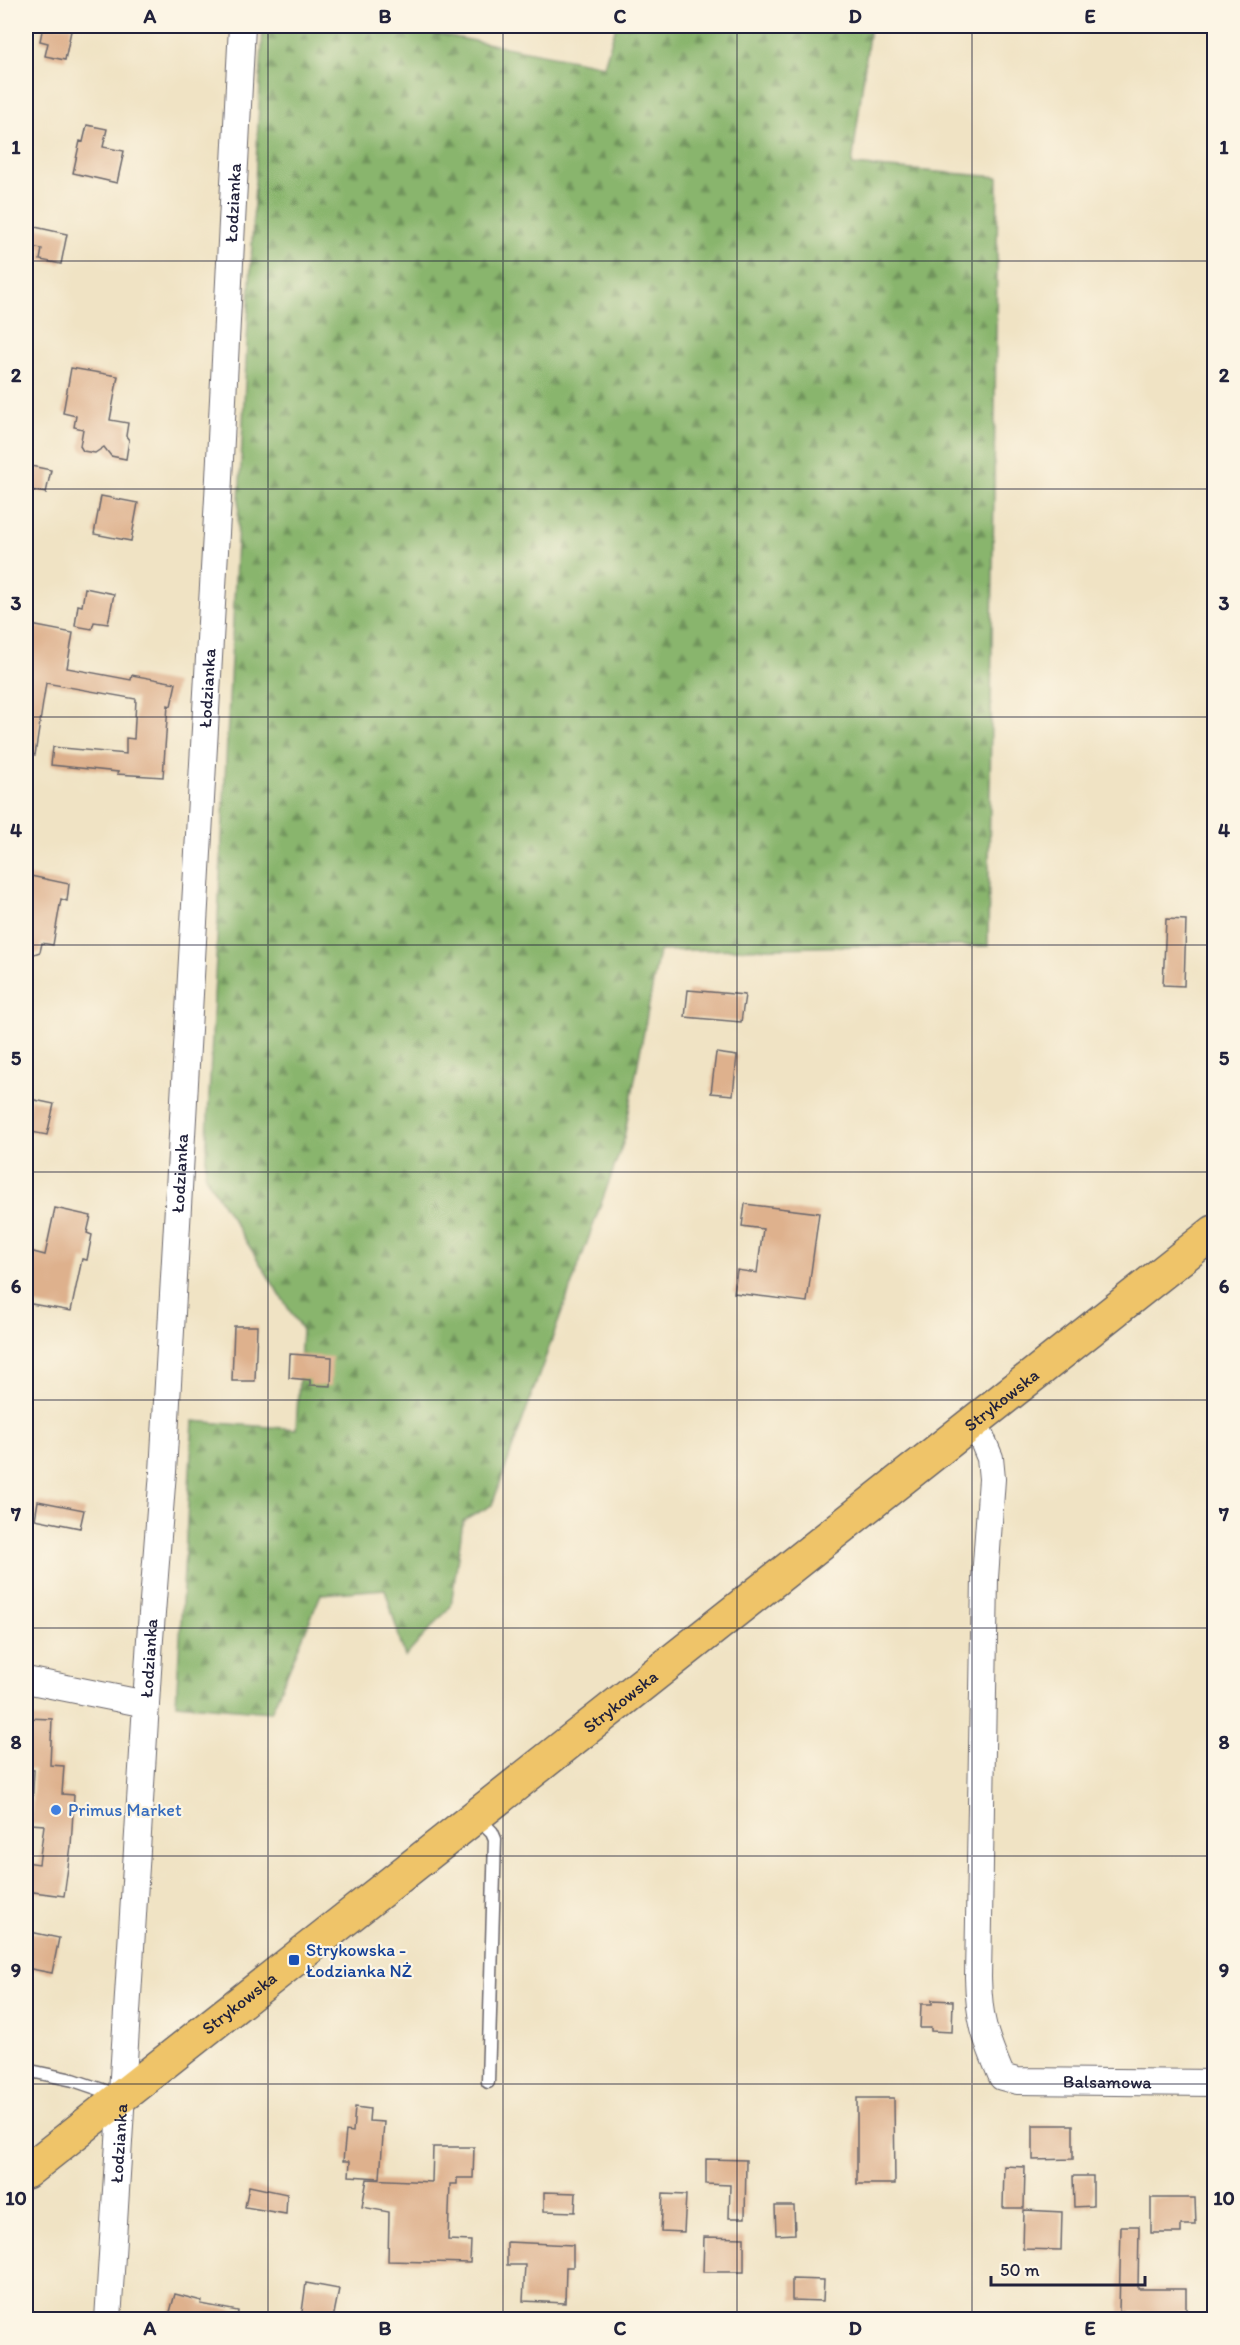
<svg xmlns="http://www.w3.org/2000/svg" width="1240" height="2345" viewBox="0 0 1240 2345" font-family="Itim,sans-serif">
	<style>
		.forest { fill: url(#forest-firs); stroke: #566c54; stroke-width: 1.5 }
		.building { fill: #deb18d }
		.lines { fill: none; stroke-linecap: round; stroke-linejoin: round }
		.service-casing { stroke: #6a666b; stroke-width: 15 }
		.minor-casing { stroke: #6a666b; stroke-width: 28 }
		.primary-casing { stroke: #6a666b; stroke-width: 36 }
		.service { stroke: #fff; stroke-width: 12 }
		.minor { stroke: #fff; stroke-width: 26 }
		.primary { stroke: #efc469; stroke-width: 33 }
		.grid { fill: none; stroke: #22223b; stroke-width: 1.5; stroke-opacity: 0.55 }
		.shop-dot { fill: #3f7fe0; stroke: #fcf5e5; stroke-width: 2 }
		.transit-dot { fill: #1a4fb4; stroke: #fcf5e5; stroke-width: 2 }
		.labels { text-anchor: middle; stroke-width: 4.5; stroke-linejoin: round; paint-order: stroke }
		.street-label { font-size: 18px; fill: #22223b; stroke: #fcf5e5 }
		.shop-label { font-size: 18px; fill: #366cbe; stroke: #fcf5e5; text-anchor: start }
		.transit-label { font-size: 18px; fill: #164399; stroke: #fcf5e5; text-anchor: start }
		.neatline { fill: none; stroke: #22223b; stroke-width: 2 }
		.grid-label { font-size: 20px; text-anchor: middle; font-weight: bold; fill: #22223b }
	</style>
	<defs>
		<pattern id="forest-firs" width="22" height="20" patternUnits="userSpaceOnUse" patternTransform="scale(1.5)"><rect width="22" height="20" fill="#89b56d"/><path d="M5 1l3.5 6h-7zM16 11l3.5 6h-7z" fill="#70935b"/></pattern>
	</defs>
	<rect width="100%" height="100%" fill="#fcf5e5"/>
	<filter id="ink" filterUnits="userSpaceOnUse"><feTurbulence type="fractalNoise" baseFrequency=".0167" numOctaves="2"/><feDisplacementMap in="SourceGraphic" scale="12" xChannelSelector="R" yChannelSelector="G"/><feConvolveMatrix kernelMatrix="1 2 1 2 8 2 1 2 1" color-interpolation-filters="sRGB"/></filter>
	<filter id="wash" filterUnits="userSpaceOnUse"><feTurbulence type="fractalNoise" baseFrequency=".008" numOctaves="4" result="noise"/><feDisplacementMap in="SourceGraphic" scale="24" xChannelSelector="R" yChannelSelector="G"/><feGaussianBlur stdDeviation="1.35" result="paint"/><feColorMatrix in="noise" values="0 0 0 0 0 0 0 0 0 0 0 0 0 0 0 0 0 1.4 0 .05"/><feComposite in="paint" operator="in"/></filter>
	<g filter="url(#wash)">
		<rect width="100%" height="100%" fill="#f0e3c4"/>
		<path class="forest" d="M263 26H397L604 66 616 26H870L852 165 998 177 988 946H861L659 951 623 1143 492 1505 463 1521 451 1606 405 1657 385 1589 321 1594 271 1712 176 1704 193 1421 296 1429 302 1330 205 1176Z"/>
		<g id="blocks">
			<path class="building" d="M43 26H72L65 60 45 56 48 43 40 41Z
				M87 125 107 129 103 147 124 151 117 183 73 173 80 141 83 142Z
				M26 225 67 234 61 264 40 260 42 249 26 246Z
				M71 368 118 376 110 420 128 423 126 436 129 440 126 459 111 456 104 447 95 453 83 451 80 446 83 429 74 427 76 416 63 413Z
				M26 465 51 470 46 493 26 489Z
				M101 496 138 503 131 541 94 534Z
				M85 588 114 594 108 624 94 622 92 629 75 626 78 605 82 606Z
				M26 624 73 633 67 668 131 680 132 675 176 683 171 706 168 705 163 777 117 774 118 772 51 765 53 747 126 754V738L134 739 136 699 46 683 35 755 26 754Z
				M26 875 69 884 67 901 61 899 53 945 42 943 40 952 26 957Z
				M1166 919 1186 920 1184 986 1163 985Z
				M688 990 745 995 741 1022 685 1017Z
				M716 1053 737 1056 733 1095 711 1093Z
				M30 1099 54 1104 47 1135 26 1131Z
				M745 1204 819 1213 807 1302 734 1293 737 1270 757 1273 763 1229 742 1226Z
				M55 1208 91 1216 87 1233 92 1235 87 1260 82 1259 71 1311 26 1303V1250L45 1255Z
				M234 1326H257L255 1381H232Z
				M290 1354 332 1357 331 1386 310 1385V1380L289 1378Z
				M38 1501 84 1510 80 1528 35 1519Z
				M26 1718 52 1719 50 1765 64 1766 62 1794 74 1795 71 1846 64 1896 26 1891V1862L39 1864 44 1825 31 1824 34 1770 26 1769Z
				M26 1931 59 1938 52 1973 26 1968Z
				M932 2000 953 2001 952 2032 931 2031V2028H920L921 2004H932Z
				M857 2098H894L895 2184H857Z
				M355 2107 370 2109 369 2121 384 2122 380 2178 349 2176 350 2161H343L346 2131 353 2132Z
				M1033 2125H1073V2159L1033 2160Z
				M433 2147H474L473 2178H457V2184H450L448 2240 471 2241 470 2263 388 2261 389 2212 362 2207 367 2179 432 2182Z
				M706 2159 746 2160 745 2218H729L730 2185 706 2184Z
				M1004 2166 1025 2167 1024 2208H1003Z
				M1073 2176H1093V2206L1074 2207Z
				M249 2186 287 2194 286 2214 245 2207Z
				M544 2192 576 2193 575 2212 544 2211Z
				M663 2194 686 2195 684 2232 661 2231Z
				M1151 2198H1195L1196 2225H1181V2233H1151Z
				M775 2206H794L795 2234 776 2235Z
				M1024 2210 1062 2212 1061 2250 1023 2249Z
				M1121 2226H1139L1138 2289H1186V2313L1119 2312Z
				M704 2237 744 2238V2272H703Z
				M507 2242 573 2245V2267H566L565 2303 523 2301 525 2265H507Z
				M792 2279 824 2280 823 2301 792 2300Z
				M306 2283 339 2289 333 2319H301Z
				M175 2294 202 2301 201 2304 238 2311 237 2319H168Z"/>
		</g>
	</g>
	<g filter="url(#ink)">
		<use href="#blocks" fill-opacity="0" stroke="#6a666b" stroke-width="1.5"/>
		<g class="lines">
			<g class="service-casing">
				<path id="service" d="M477 1817 492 1832 495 1839 488 2082
					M26 2070 73 2080 117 2095"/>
			</g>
			<g class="minor-casing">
				<g id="minor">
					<path id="s1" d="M975 1422 990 1458 992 1479 985 1578 978 1977C979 2021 985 2037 1002 2077L1017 2081 1214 2083"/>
					<path d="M26 1680 146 1704"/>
					<path id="s2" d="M108 2320 150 1639 163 1472 218 498 242 26"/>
				</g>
			</g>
			<g class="primary-casing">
				<g id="primary">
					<path id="s3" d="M26 2172 1214 1232"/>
				</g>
			</g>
			<use href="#service" class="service"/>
			<use href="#minor" class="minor"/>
			<use href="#primary" class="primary"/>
		</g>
	</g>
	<path class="grid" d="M268 26V2320M503 26V2320M737 26V2320M972 26V2320M26 261H1214M26 489H1214M26 717H1214M26 945H1214M26 1172H1214M26 1400H1214M26 1628H1214M26 1856H1214M26 2084H1214"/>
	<circle class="shop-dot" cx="56" cy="1810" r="6"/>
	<rect class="transit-dot" x="288" y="1954" width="12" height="12" rx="3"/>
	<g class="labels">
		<g class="street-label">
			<text dy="6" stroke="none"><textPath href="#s2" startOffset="2121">Łodzianka</textPath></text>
			<text dy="6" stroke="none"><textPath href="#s2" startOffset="1635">Łodzianka</textPath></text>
			<text dy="6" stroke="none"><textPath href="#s2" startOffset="1149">Łodzianka</textPath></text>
			<text dy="6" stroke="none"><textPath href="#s3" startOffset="1244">Strykowska</textPath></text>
			<text dy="6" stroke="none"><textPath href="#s2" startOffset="663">Łodzianka</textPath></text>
			<text dy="6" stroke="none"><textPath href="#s3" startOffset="758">Strykowska</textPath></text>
			<text dy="6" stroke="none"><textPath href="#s3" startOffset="272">Strykowska</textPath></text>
			<text dy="6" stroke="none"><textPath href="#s1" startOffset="768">Balsamowa</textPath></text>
			<text dy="6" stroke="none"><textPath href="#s2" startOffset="177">Łodzianka</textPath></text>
		</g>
		<g class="shop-label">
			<text x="68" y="1816">Primus Market</text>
		</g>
		<g class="transit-label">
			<text x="306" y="1956">Strykowska -<tspan x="306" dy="21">Łodzianka NŻ</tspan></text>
		</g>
	</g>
	<rect width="1240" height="2345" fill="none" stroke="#fcf5e5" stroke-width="66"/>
	<path d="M991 2276v9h154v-9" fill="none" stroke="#22223b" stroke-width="3"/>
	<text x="1000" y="2276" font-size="18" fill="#22223b" stroke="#fcf5e5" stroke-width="4.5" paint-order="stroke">50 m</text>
	<rect x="33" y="33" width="1174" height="2279" class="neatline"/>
	<g class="grid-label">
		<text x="150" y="23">A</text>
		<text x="385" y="23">B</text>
		<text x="620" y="23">C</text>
		<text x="855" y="23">D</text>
		<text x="1090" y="23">E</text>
		<text x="16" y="154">1</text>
		<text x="1224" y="154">1</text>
		<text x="16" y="382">2</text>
		<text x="1224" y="382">2</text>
		<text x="16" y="610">3</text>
		<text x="1224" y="610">3</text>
		<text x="16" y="837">4</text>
		<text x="1224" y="837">4</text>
		<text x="16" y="1065">5</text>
		<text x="1224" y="1065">5</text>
		<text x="16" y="1293">6</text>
		<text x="1224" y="1293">6</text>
		<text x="16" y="1521">7</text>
		<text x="1224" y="1521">7</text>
		<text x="16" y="1749">8</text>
		<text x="1224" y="1749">8</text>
		<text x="16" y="1977">9</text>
		<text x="1224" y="1977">9</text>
		<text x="16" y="2205">10</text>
		<text x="1224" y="2205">10</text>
		<text x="150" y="2335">A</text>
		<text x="385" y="2335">B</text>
		<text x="620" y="2335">C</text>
		<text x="855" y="2335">D</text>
		<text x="1090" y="2335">E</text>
	</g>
</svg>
